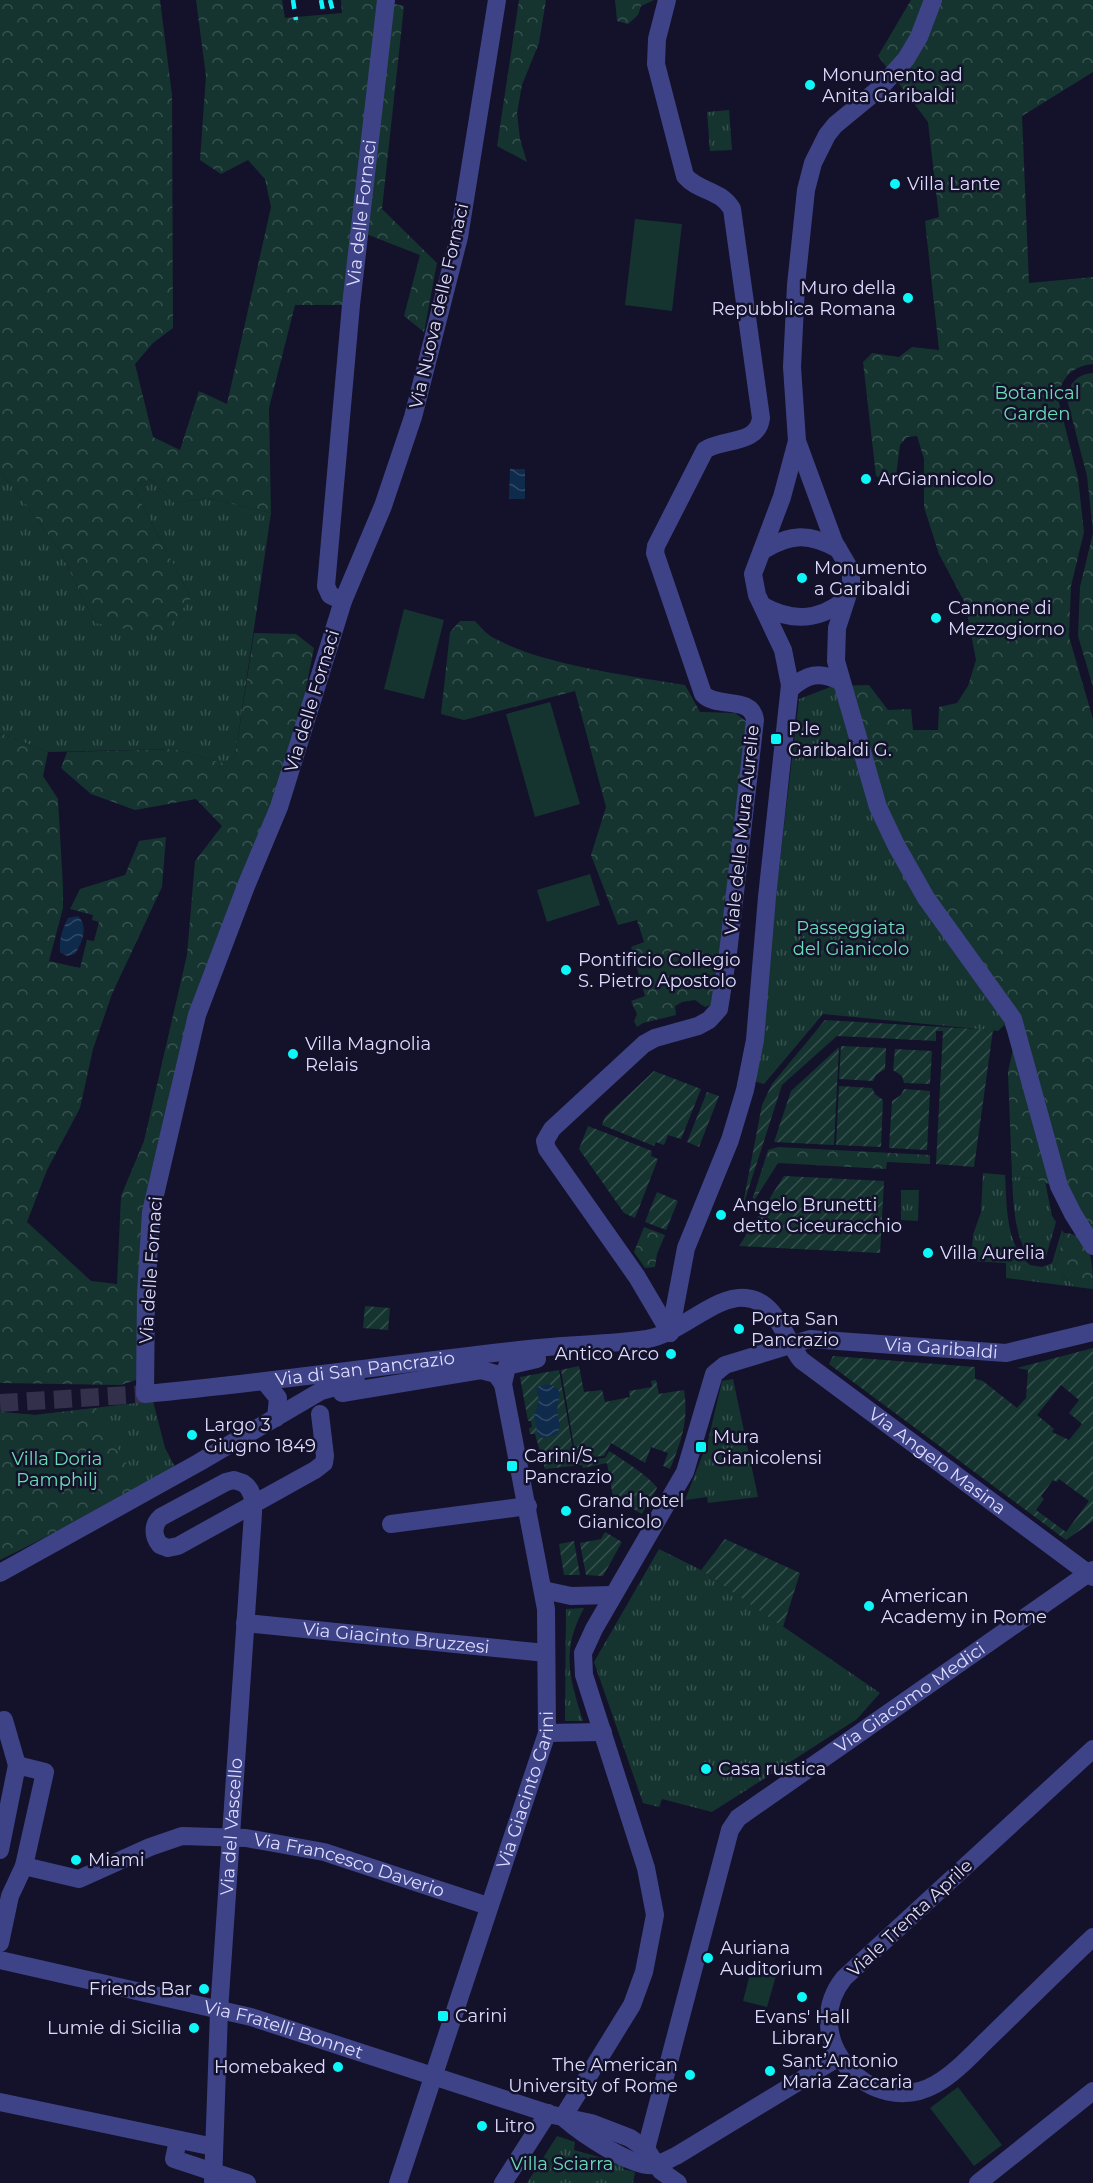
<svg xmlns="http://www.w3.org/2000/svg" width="1093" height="2183" viewBox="0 0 1093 2183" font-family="Montserrat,sans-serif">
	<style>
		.grass { fill: url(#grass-tufts) }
		.forest { fill: url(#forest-crowns) }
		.garden { fill: url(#garden-furrows); fill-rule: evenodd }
		.pitch { fill: #153430 }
		.water { fill: url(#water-waves) }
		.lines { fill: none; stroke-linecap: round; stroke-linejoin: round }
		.minor-tunnel { stroke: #32304a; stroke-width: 18; stroke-dasharray: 18 9; stroke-linecap: butt }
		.minor { stroke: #3e4388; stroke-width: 18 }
		.rail { stroke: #0ef7f8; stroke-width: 4.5; stroke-dasharray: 9 8; stroke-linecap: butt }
		.poi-dot { fill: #0ef7f8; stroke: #14122a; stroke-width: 2 }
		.labels { text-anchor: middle; stroke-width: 5; stroke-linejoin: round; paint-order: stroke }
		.poi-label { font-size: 18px; fill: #dddcfe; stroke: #14122a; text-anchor: start }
		.street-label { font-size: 18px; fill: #dddcfe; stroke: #14122a }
		.park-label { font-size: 18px; fill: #69ddb5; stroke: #14122a }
	</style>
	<defs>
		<pattern id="grass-tufts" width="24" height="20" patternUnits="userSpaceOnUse" patternTransform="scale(1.5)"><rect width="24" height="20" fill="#153430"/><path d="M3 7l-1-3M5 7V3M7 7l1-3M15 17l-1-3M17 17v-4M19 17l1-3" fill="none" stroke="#37514f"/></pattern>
		<pattern id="forest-crowns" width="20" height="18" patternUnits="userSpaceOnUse" patternTransform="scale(1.5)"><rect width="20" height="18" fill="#153430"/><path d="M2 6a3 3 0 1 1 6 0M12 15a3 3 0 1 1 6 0" fill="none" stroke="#37514f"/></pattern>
		<pattern id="garden-furrows" width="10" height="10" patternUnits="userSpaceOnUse" patternTransform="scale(1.5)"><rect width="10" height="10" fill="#153430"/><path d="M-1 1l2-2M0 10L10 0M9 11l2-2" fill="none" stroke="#37514f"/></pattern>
		<pattern id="water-waves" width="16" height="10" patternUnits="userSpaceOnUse" patternTransform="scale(1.5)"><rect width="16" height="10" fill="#0f2b4c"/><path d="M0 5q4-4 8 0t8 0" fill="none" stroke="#324967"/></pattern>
	</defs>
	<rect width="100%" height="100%" fill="#14122a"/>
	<path class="grass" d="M729 110 732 150 710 151 707 112Z
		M0 470 59 549 95 623 191 598 134 489 149 479 175 503 207 498 271 513 235 757 223 763 174 749 48 752 0 733Z
		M833 686 1004 1013V1025L998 1031 823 1014 764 1084 754 1081 799 699Z
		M983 1173 1005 1175C1007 1204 1005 1245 1030 1265L1042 1267 1052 1263 1062 1230 1064 1233 1057 1262 1053 1266 1076 1287 1006 1278V1263L971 1261 973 1235 981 1212Z
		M1012 1176 1045 1181 1052 1216 1056 1222 1045 1260C1014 1266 1013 1196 1012 1176Z
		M901 1190H919L918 1221 901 1220Z
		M733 1379 758 1497 708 1503 707 1497 685 1500 708 1441 722 1381Z
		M153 1401 165 1448 175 1467 139 1487 0 1412 35 1415Z
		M659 1549 701 1570 880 1693 857 1719 712 1812 662 1799 659 1807 643 1803 594 1662Z
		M584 1608C561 1651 569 1677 583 1721H565L566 1609Z
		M557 2136 575 2142 574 2150 624 2164 623 2169 635 2172 633 2183H527Z"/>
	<path class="forest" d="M0 0H160L172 95 173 328 153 343 135 364 153 437 180 450 199 391 227 404 271 207 265 179 248 160 221 174 200 160 206 76 196 0H282L285 18 342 13 341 0H386V2L404 6 382 209 437 263 424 332 404 316 420 255 361 232 351 305H295L269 408 271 513 207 498 175 503 149 479 134 489 191 598 162 636 95 623 59 549 0 470Z
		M519 0H546L539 43 522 85 517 113 520 139 527 162 497 146Z
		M615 0H654L641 6 638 15 628 24 617 21Z
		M911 0H1093V72L1022 116 1029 283 1093 277V364C1072 366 1060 379 1058 399L1078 478 1084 532 1071 586 1069 637 1093 719V1234C1066 1192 1065 1183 1012 1176L1008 1072 1014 1044 1004 1025V1013L926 910 875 822 833 686 869 685 888 710 911 709 913 730H938L939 707 957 703 968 686 976 660 965 603 939 554 924 507V459L917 436 907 437 900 445 895 484 891 485 876 476 863 362 872 353 899 357 912 347 939 350 925 221 939 217 928 122 878 56Z
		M1093 373V531L1087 476 1067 399C1069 383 1077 374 1093 373Z
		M1093 533V687L1078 636 1080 587Z
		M460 621H475C480 626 485 633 492 637 542 665 627 675 685 685L700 712 735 713 746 721 721 955 711 1005 705 1007 695 1000 682 1002 675 1006 676 1015 643 1023 637 1027 634 1021 637 1014 631 1001 645 996 631 947 644 942 637 920 618 925 591 855 606 807 575 691 464 720 441 714 450 632Z
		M254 633 296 634 314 648 293 752 229 912 152 1181 136 1380 121 1385 0 1383V733L48 752 43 776 58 799 63 888V908L49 961 80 968 87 940 94 941 99 922 92 920 93 915 70 909 80 889 125 875 139 841 166 837 162 887 112 994 93 1049 80 1108 47 1170 27 1222 91 1281 117 1284 121 1196 144 1141 187 955 195 861 222 826 196 799 135 810 91 794 61 768 67 752 174 749 223 763 235 757Z
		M778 1147 930 1155V1164L887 1162 886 1169 778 1163 750 1207 768 1150Z
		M644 1227 665 1235 657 1254 655 1267 645 1268 634 1252Z
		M1064 1233C1093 1234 1093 1266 1093 1289L1076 1287 1053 1266 1057 1262Z
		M96 1408 139 1487 100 1510 0 1560V1412L35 1415Z"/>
	<path class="garden" d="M825 1020 993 1030 974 1167 936 1164 943 1031H936V1041L837 1036 782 1085 742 1209 762 1105 772 1084Z
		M841 1046 886 1048 885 1069 876 1075 873 1081 839 1079Z
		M839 1047 834 1145 774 1142 791 1091Z
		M895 1049 932 1051 930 1084 904 1083 902 1076 893 1070Z
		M654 1071 701 1089 681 1139 668 1135 664 1145 656 1142 654 1146 602 1125 605 1117Z
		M839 1086 872 1088 875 1094 883 1100 881 1147 836 1145Z
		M904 1089 930 1091 927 1150 889 1148 892 1101 901 1095Z
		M707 1092 719 1096 699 1147 687 1142Z
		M588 1126 652 1151 651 1156 658 1159 635 1218 624 1213 579 1149Z
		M784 1176 884 1181 880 1253 739 1246Z
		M657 1192 678 1201 666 1230 645 1222Z
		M365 1306 390 1308 388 1330 363 1328Z
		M1093 1348V1521L1066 1540 829 1364 833 1356 975 1367V1379L983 1381 1017 1408 1026 1398 1028 1370 1017 1368ZM1061 1385 1079 1400 1069 1413 1082 1424 1069 1440 1052 1432 1054 1429 1037 1415ZM1059 1479 1089 1501 1066 1532 1036 1510 1044 1499 1041 1496 1053 1480 1057 1482Z
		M579 1366 584 1392 602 1390 605 1402 630 1397 629 1391 652 1387 651 1381 656 1380 659 1394 684 1390C689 1420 681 1442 670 1469L663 1466 668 1453 651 1447 645 1463 611 1443 604 1456 576 1458 561 1370Z
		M559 1370 575 1461 605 1458 609 1451C619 1457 654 1480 657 1488L642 1514 613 1497 607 1463 583 1468 582 1465 545 1469 535 1434H530L529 1428 532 1427 531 1421H528L520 1377Z
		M605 1532 622 1542 603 1576 586 1575 580 1543 601 1539Z
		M725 1539 800 1573 783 1627 701 1570Z
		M574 1541 580 1575H564L559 1544Z"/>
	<path class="pitch" d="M635 219 682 224 672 311 625 305Z
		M404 609 444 620 424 699 384 689Z
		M550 702 580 804 535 817 506 714Z
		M590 874 600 905 547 922 537 890Z
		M753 1962 778 1969 767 2007 743 2001Z
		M958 2087 1002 2145 974 2166 930 2108Z"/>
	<path class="water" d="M510 469H525V499H509Z
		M78 916C89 927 82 943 75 954L67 956 60 952C59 938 63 928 68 918Z
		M549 1384 557 1388 560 1393 557 1410 560 1427 556 1435 542 1438 538 1436 534 1416 539 1400 536 1389 539 1386Z"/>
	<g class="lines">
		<path class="minor-tunnel" d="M0 1403 145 1394"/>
		<g class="minor">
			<path id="s1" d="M497 0 459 237 413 417 383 506 343 601 279 807 246 886 197 1015 151 1212 146 1294 145 1394C273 1382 401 1363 529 1349 568 1344 608 1345 647 1339 680 1334 716 1294 746 1298 777 1301 785 1340 801 1360L1093 1577"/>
			<path d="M667 0 657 39 656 64 685 176C699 192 720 189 732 209L761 418C758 445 723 438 705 450L656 546 655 553 703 694C716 709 752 695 755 720L728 953 719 1009 709 1020 698 1026 655 1038 644 1044 552 1129 545 1141 547 1149 637 1277 670 1333"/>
			<path d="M933 0 919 37 906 59 880 88 835 125 827 135 813 163 806 190 796 285 792 367 797 441 834 542 851 571V585L837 628 836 661 878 807 896 845 926 898 1013 1019 1059 1186 1073 1214 1093 1246"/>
			<path d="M762 551C790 533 810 533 838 549"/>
			<path id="s2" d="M343 601 330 595 326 586 351 305 386 0"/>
			<path d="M763 606C792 622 818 621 845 600"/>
			<path d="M790 689C807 674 819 671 840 681"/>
			<path d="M670 1333 686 1248 730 1140 745 1090 755 1040 767 897 790 685 783 650 757 595 753 574 782 497 797 441"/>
			<path d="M265 1382 278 1398 276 1418"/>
			<path d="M342 1393 481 1370 496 1374 503 1384"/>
			<path d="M391 1524 528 1506"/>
			<path d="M0 1573 198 1463 321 1391 356 1381"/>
			<path d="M543 1590 571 1596 613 1595"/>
			<path id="s3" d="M245 1623 546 1653"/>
			<path d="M4 1720 17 1765"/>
			<path d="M547 1733 603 1732"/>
			<path d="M1093 1749 844 1978C796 2038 871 2121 936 2084 957 2072 974 2052 991 2036 1025 2003 1059 1969 1093 1937"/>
			<path d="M0 1850 17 1765 45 1772 24 1866 10 1896 0 1943"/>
			<path id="s4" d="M24 1866 79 1879 150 1847 182 1836 246 1838 324 1852 488 1906"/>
			<path id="s5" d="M0 1960 251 2017 553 2115 591 2123 630 2138 646 2149 661 2171 678 2183"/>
			<path d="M0 2102 214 2147"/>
			<path id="s6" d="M563 2117 632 2005 644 1972 655 1915 646 1868 584 1675 583 1653 594 1629 685 1472 714 1374 725 1365 810 1339 1006 1353 1093 1332"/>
			<path d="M565 2119C581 2133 632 2168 654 2165 661 2164 669 2159 676 2156L839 2057"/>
			<path d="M178 2140 174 2159 247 2183"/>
			<path id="s7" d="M646 2149 730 1830 738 1818 1093 1570"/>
			<path id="s8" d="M213 2183 219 2011 253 1513C253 1501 254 1490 243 1483L234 1480 226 1482 161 1517C152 1525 153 1536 160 1545L168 1548 178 1546 315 1470 324 1463 325 1456 320 1414"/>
			<path id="s9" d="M398 2183 547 1733 546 1609 503 1384 507 1366 537 1359"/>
			<path d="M503 2183 548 2113"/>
			<path d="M978 2183 1093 2091"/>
		</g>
		<path class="rail" d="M293 0 296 20
			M321 0 324 16
			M330 0 334 15"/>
	</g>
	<g class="poi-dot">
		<circle cx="810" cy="85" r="6"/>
		<circle cx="895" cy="184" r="6"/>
		<circle cx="908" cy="298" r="6"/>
		<circle cx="866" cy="479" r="6"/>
		<circle cx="802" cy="578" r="6"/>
		<circle cx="936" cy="618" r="6"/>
		<rect x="770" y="733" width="12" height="12" rx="3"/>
		<circle cx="566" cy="970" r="6"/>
		<circle cx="293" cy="1054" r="6"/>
		<circle cx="721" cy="1215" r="6"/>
		<circle cx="928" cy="1253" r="6"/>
		<circle cx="739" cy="1329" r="6"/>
		<circle cx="671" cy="1354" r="6"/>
		<circle cx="192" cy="1435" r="6"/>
		<rect x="695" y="1441" width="12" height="12" rx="3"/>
		<rect x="506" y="1460" width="12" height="12" rx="3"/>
		<circle cx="566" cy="1511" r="6"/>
		<circle cx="869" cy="1606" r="6"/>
		<circle cx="706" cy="1769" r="6"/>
		<circle cx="76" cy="1860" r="6"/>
		<circle cx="708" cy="1958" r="6"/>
		<circle cx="204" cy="1989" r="6"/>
		<circle cx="802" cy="1997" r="6"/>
		<rect x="437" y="2010" width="12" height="12" rx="3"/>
		<circle cx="194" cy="2028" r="6"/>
		<circle cx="338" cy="2067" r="6"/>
		<circle cx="770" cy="2071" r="6"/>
		<circle cx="690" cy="2075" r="6"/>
		<circle cx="482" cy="2126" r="6"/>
	</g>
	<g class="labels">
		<g class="poi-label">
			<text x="822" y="81">Monumento ad<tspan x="822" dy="21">Anita Garibaldi</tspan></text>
			<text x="907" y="190">Villa Lante</text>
			<text x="896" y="294" text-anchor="end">Muro della<tspan x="896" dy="21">Repubblica Romana</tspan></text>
			<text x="878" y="485">ArGiannicolo</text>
			<text x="814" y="574">Monumento<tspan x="814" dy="21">a Garibaldi</tspan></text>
			<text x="948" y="614">Cannone di<tspan x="948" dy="21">Mezzogiorno</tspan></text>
			<text x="788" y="735">P.le<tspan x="788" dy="21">Garibaldi G.</tspan></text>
			<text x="578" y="966">Pontificio Collegio<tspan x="578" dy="21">S. Pietro Apostolo</tspan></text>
			<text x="305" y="1050">Villa Magnolia<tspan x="305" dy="21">Relais</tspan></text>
			<text x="733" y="1211">Angelo Brunetti<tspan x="733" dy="21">detto Ciceuracchio</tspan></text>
			<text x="940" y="1259">Villa Aurelia</text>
			<text x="751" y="1325">Porta San<tspan x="751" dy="21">Pancrazio</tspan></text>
			<text x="659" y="1360" text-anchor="end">Antico Arco</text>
			<text x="204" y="1431">Largo 3<tspan x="204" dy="21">Giugno 1849</tspan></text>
			<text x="713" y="1443">Mura<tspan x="713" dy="21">Gianicolensi</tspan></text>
			<text x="524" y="1462">Carini/S.<tspan x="524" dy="21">Pancrazio</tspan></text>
			<text x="578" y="1507">Grand hotel<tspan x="578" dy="21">Gianicolo</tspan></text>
			<text x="881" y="1602">American<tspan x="881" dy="21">Academy in Rome</tspan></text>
			<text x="718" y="1775">Casa rustica</text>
			<text x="88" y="1866">Miami</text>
			<text x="720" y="1954">Auriana<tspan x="720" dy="21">Auditorium</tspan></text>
			<text x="192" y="1995" text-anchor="end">Friends Bar</text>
			<text x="455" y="2022">Carini</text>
			<text x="802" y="2023" text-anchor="middle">Evans' Hall<tspan x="802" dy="21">Library</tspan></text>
			<text x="182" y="2034" text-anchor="end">Lumie di Sicilia</text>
			<text x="782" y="2067">Sant’Antonio<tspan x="782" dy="21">Maria Zaccaria</tspan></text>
			<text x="678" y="2071" text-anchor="end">The American<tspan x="678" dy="21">University of Rome</tspan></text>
			<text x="326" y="2073" text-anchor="end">Homebaked</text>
			<text x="494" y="2132">Litro</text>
		</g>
		<g class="street-label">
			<text dy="6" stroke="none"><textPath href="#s2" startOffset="399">Via delle Fornaci</textPath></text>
			<text transform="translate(439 306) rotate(-77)" y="6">Via Nuova delle Fornaci</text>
			<text transform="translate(312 701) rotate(-73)" y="6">Via delle Fornaci</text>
			<text transform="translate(742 830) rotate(-84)" y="6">Viale delle Mura Aurelie</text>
			<text transform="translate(151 1270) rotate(-86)" y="6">Via delle Fornaci</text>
			<text dy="6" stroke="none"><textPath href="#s6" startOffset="1042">Via Garibaldi</textPath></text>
			<text dy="6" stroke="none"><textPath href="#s1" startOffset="1668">Via di San Pancrazio</textPath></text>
			<text dy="6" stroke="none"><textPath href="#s1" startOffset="2316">Via Angelo Masina</textPath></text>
			<text dy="6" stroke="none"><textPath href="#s3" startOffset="152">Via Giacinto Bruzzesi</textPath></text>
			<text dy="6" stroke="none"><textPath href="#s7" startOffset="554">Via Giacomo Medici</textPath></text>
			<text dy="6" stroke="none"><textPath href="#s9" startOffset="414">Via Giacinto Carini</textPath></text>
			<text dy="6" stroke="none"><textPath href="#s8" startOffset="357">Via del Vascello</textPath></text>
			<text dy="6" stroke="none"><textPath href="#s4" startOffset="339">Via Francesco Daverio</textPath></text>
			<text transform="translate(910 1918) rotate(-43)" y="6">Viale Trenta Aprile</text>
			<text dy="6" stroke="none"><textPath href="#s5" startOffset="292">Via Fratelli Bonnet</textPath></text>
		</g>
		<g class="park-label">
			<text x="1037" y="399">Botanical<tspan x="1037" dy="21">Garden</tspan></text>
			<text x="851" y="934">Passeggiata<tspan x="851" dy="21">del Gianicolo</tspan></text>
			<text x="57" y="1465">Villa Doria<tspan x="57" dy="21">Pamphilj</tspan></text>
			<text x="562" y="2170">Villa Sciarra</text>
		</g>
	</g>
</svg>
